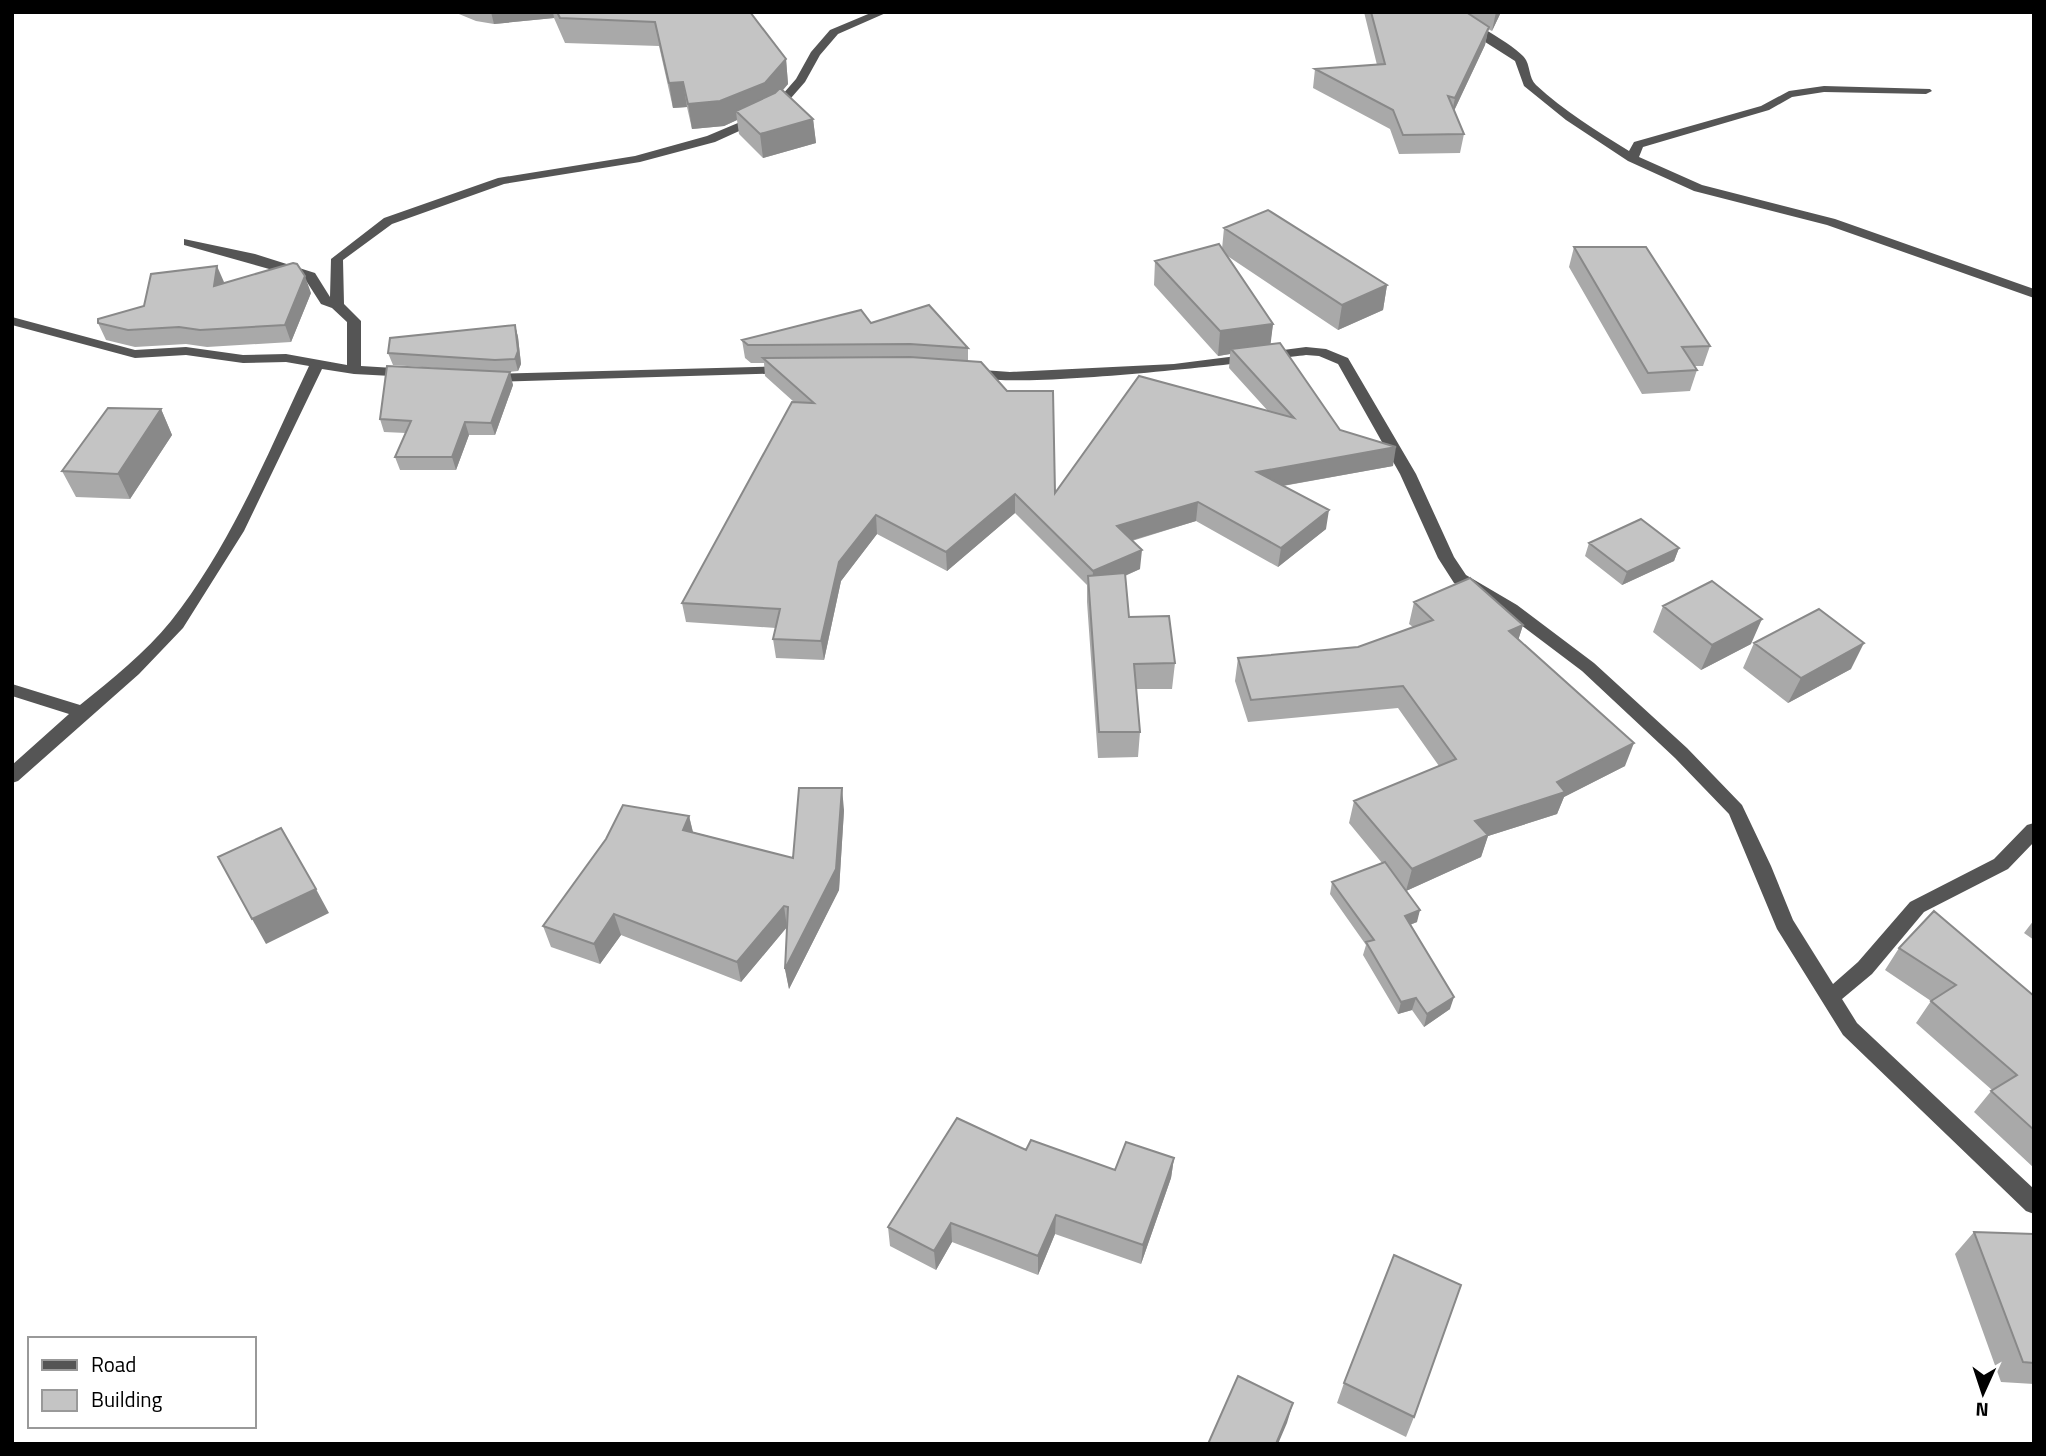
<svg xmlns="http://www.w3.org/2000/svg" width="2046" height="1456" viewBox="0 0 2046 1456" font-family="'Titillium Web',sans-serif">
	<style>
		.lines { fill: none; stroke-linecap: round; stroke-linejoin: round }
		.minor { fill: #555; fill-rule: evenodd }
		.wall { fill: #a9a9a9 }
		.shaded-wall { fill: #898989 }
		.building { fill: #c4c4c4; stroke: #898989; stroke-width: 2 }
	</style>
	<rect width="100%" height="100%" fill="#fff"/>
	<g class="lines">
		<path class="minor" d="M873 12H888L838 34 820 55 805 82 777 114 715 142 640 162 504 184 392 224 343 260 344 304 361 321V366L410 369 417 373 410 377 354 374 322 369 244 531 183 628 139 674 18 781 12 783V765L69 714 12 696V684L80 705C112 679 145 653 171 621 231 545 268 453 309 366L286 362 243 363 186 355 135 358 12 325V317L135 350 186 347 243 355 286 354 347 365V322L332 308 321 304 305 279 184 245V239L255 254 315 273 330 297 331 259 384 218 498 178 635 156 707 136 769 110 796 79 811 52 830 30Z
			M1438 12C1459 12 1508 41 1523 56 1531 64 1528 78 1536 85 1564 111 1597 131 1629 151L1634 142 1761 106 1789 91 1824 86 1930 89 1932 91 1926 94 1824 92 1792 97 1769 110 1643 147 1639 157 1702 185 1835 219 2034 289V298L1827 225 1694 191 1628 161 1566 120 1524 86 1515 61Z
			M1306 347 1326 349 1348 358 1416 474 1454 557 1466 575 1517 605 1594 663 1687 748 1742 805 1771 866 1793 920 1833 984 1858 962 1910 902 1994 859 2027 825 2034 823V842L2008 869 1924 912 1872 974 1842 999 1857 1023 2034 1189V1214L2026 1211 1843 1035 1777 929 1729 814 1675 758 1582 671 1505 613 1454 583 1438 558 1400 474 1338 364 1319 356 1306 355C1259 361 986 395 962 373L969 369 1010 372 1174 364Z
			M788 366 795 370 793 373 490 382 483 378 490 374Z"/>
	</g>
	<path class="wall" d="M454 12H750L786 59 788 84 783 90 813 119 816 143 763 158 739 134 737 120 724 126 692 129 687 107 673 108 659 46 565 43 554 18 494 24 476 21Z
		M1364 12H1501L1492 31 1488 29 1485 45 1454 111 1464 134 1460 153 1399 154 1390 129 1313 88 1315 69 1377 65Z
		M1224 228 1387 285 1383 310 1338 330 1226 255 1273 324 1270 344 1340 430 1393 466 1283 486 1326 529 1278 567 1196 521 1132 541 1140 569 1125 576 1129 617 1175 663 1172 689H1136L1140 732 1138 757 1098 758 1087 602V585L1015 513 947 571 877 534 841 581 824 660 776 658 773 639 776 628 686 622 682 603 794 402 765 376 764 363H751L745 358 742 340 871 323 968 348V361L1055 493 1268 411 1229 368 1230 354 1218 356 1154 285 1155 261 1222 249Z
		M1574 247 1710 346 1703 366H1694L1697 370 1690 391 1642 394 1569 267Z
		M224 283 311 293 291 342 207 347 186 344 135 347 106 340 98 323Z
		M515 325 518 337 521 364 518 371 507 372 513 385 495 435H469L456 470H400L395 457 406 433 384 432 380 419 451 369 393 365 388 353Z
		M161 409 172 435 130 499 76 497 62 471Z
		M1589 543 1679 548 1674 561 1622 585 1585 556Z
		M1414 602 1523 625 1518 640 1625 766 1564 797 1557 814 1488 836 1481 857 1406 891 1417 922 1410 925 1450 1009 1424 1027 1412 1010 1398 1014 1363 955 1366 945 1330 894 1332 882 1382 863 1349 823 1354 801 1439 766 1398 708 1248 722 1235 681 1238 658 1358 647 1413 627 1409 624Z
		M1663 606 1751 644 1701 670 1653 632Z
		M1754 643 1851 669 1788 703 1743 668Z
		M844 810 839 890 789 989 785 969 787 927 741 982 621 935 600 964 551 947 543 926 689 816 693 832 793 858Z
		M2034 920V940L2024 933Z
		M1899 948 2034 996V1168L1974 1112 1992 1090 1916 1023 1931 1001 1885 970Z
		M1026 1150 1115 1170 1174 1158 1171 1178 1141 1264 1055 1234 1038 1275 952 1242 936 1270 890 1246 888 1227Z
		M1974 1232 2034 1234V1384L2001 1382 1955 1254Z
		M1344 1383 1414 1417 1406 1437 1337 1403Z"/>
	<path class="shaded-wall" d="M491 12H553L554 18 494 24Z
		M1496 12H1501L1492 31Z
		M1489 27 1485 45 1451 117 1455 98Z
		M786 59 788 84 767 108 736 111 737 120 724 126 692 129 688 104Z
		M683 82 687 107 673 108 669 83Z
		M813 119 816 143 763 158 760 134Z
		M217 266 224 282 221 303 214 286Z
		M305 276 311 293 291 342 285 325Z
		M1387 285 1383 310 1338 330 1342 305Z
		M1273 324 1270 349H1231L1230 354 1218 356 1220 331Z
		M515 325 518 337 521 364 518 371 515 359Z
		M510 372 513 385 495 435 491 423Z
		M161 409 172 435 130 499 118 474Z
		M465 422 469 435 456 470 452 457Z
		M1396 447 1393 466 1254 491 1257 472Z
		M1015 494V513L947 571 946 552Z
		M1198 502 1196 521 1116 545 1117 526Z
		M1329 510 1326 529 1278 567 1281 548Z
		M876 515 877 534 841 581 824 660 821 641 839 562Z
		M1679 548 1674 561 1622 585 1627 572Z
		M1142 550 1140 569 1092 590 1093 571Z
		M1762 619 1751 644 1701 670 1712 645Z
		M1523 625 1516 647 1509 631Z
		M1864 643 1851 669 1788 703 1801 678Z
		M1634 743 1625 766 1564 797 1557 814 1488 836 1481 857 1406 891 1412 869 1475 821 1557 782Z
		M842 788 844 810 839 890 789 989 785 969Z
		M689 816 694 837 683 830Z
		M316 889 329 913 266 944 252 919Z
		M784 906 787 927 741 982 737 962Z
		M1420 910 1417 922 1401 928 1405 916Z
		M614 914 621 935 600 964 594 944Z
		M1454 997 1450 1009 1424 1027 1427 1014Z
		M1416 998 1412 1010 1398 1014 1401 1002Z
		M1174 1158 1171 1178 1141 1264 1143 1245Z
		M1056 1215 1055 1234 1038 1275V1256Z
		M951 1223 952 1242 936 1270 934 1251Z
		M1293 1403 1287 1423 1278 1444H1276Z"/>
	<path class="building" d="M557 12H750L786 59 765 83 720 101 688 104 683 82 669 83 655 22 560 18Z
		M1371 12H1466L1489 27 1455 98 1448 96 1464 134 1403 135 1393 110 1315 69 1385 64Z
		M780 88 813 119 760 134 736 111 775 93Z
		M1268 210 1387 285 1342 305 1224 228Z
		M1219 244 1273 324 1220 331 1155 261Z
		M1574 247H1646L1710 346 1682 347 1697 370 1648 373Z
		M293 263 297 264 305 276 285 325 200 330 179 327 128 330 98 323V319L144 306 151 274 217 266 214 286Z
		M929 305 968 348 910 344 748 345 742 340 861 310 871 323Z
		M515 325 518 351 515 359 495 360 388 353 390 338Z
		M1280 343 1340 430 1396 447 1257 472 1329 510 1281 548 1198 502 1117 526 1142 550 1093 571 1015 494 946 552 876 515 839 562 821 641 773 639 780 609 682 603 792 402 814 403 763 358 910 357 981 362 1007 391H1053L1055 493 1139 376 1294 418 1231 349Z
		M387 366 510 372 491 423 465 422 452 457H395L411 421 380 419Z
		M108 408 161 409 118 474 62 471Z
		M1641 519 1679 548 1627 572 1589 543Z
		M1125 573 1129 617 1169 616 1175 663 1134 664 1140 732H1099L1088 576Z
		M1470 578 1523 625 1509 631 1634 743 1557 782 1565 792 1475 821 1488 835 1412 869 1354 801 1456 759 1403 686 1251 700 1238 658 1358 647 1433 620 1414 602Z
		M1712 581 1762 619 1712 645 1663 606Z
		M1819 609 1864 643 1801 678 1754 643Z
		M799 788H842L836 869 785 969 788 907 784 906 737 962 614 914 594 944 543 926 606 839 623 805 689 816 683 830 793 858Z
		M281 828 316 889 252 919 218 857Z
		M1385 862 1420 910 1405 916 1454 997 1427 1014 1416 998 1401 1002 1366 942 1374 940 1332 882Z
		M1934 911 2034 996V1130L1991 1091 2017 1075 1931 1001 1956 985 1899 948Z
		M957 1118 1026 1150 1031 1140 1115 1170 1126 1142 1174 1158 1143 1245 1056 1215 1038 1256 951 1223 934 1251 888 1227Z
		M1974 1232 2034 1234V1363L2023 1362Z
		M1394 1255 1461 1285 1414 1417 1344 1383Z
		M1238 1376 1293 1403 1276 1444H1208Z"/>
	<rect width="2046" height="1456" fill="none" stroke="#000000" stroke-width="28"/>
	<rect x="28" y="1337" width="228" height="91" fill="#ffffff" stroke="#999999" stroke-width="2"/>
	<rect x="42" y="1360" width="35" height="10" fill="#555555" stroke="#999999" stroke-width="2"/>
	<text x="91" y="1372" font-size="21" fill="#000000">Road</text>
	<rect x="42" y="1390" width="35" height="21" fill="#c4c4c4" stroke="#999999" stroke-width="2"/>
	<text x="91" y="1407" font-size="21" fill="#000000">Building</text>
	<g transform="translate(1983 1393) rotate(183)" stroke="#ffffff" stroke-width="5" paint-order="stroke">
	<path d="M0-5L12 26L0 18L-12 26Z" fill="#000000"/>
	<text y="-10" font-size="19" font-weight="bold" text-anchor="middle" fill="#000000">N</text>
	</g>
</svg>
